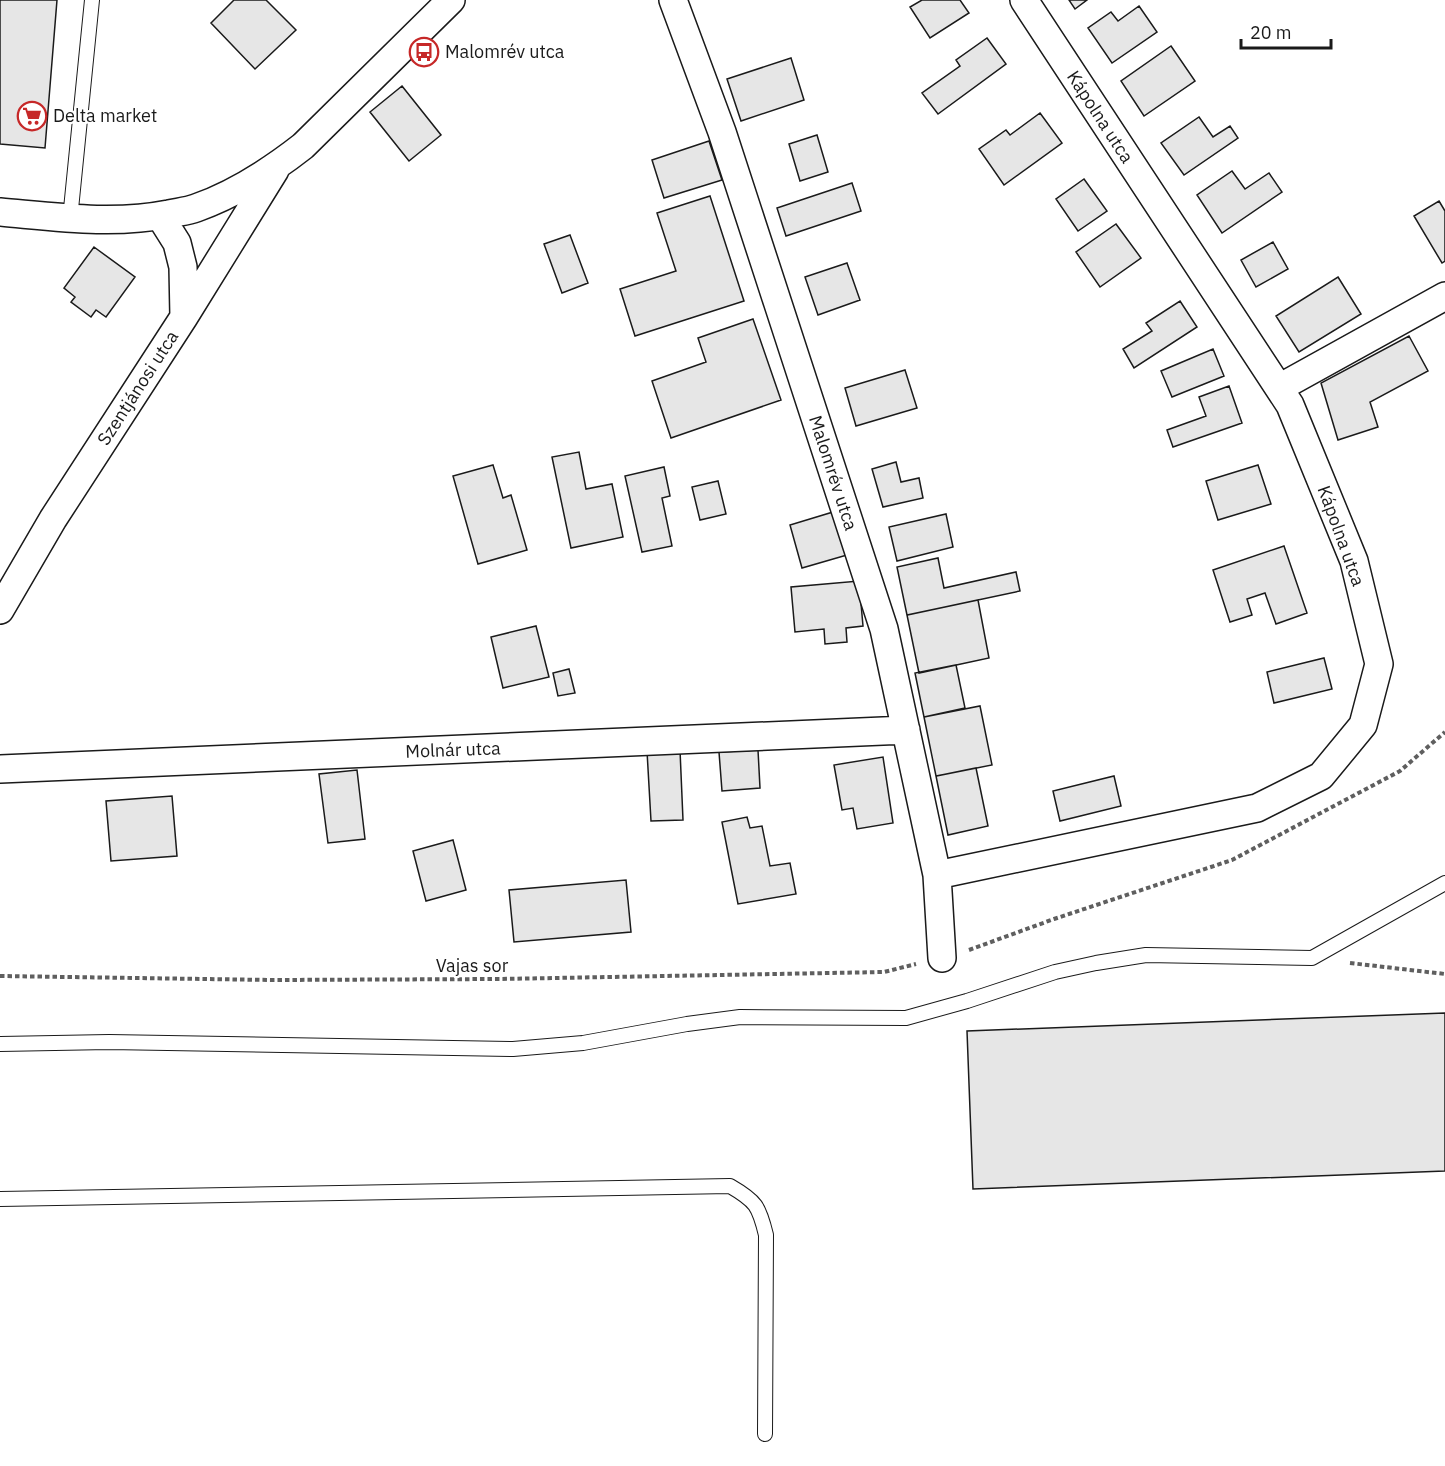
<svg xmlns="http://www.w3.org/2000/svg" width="1445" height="1466" viewBox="0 0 1445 1466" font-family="'IBM Plex Sans',sans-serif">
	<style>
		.building { fill: #e6e6e6; stroke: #1a1a1a; stroke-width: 1.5 }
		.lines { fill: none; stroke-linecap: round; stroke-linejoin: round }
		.service-casing { stroke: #1a1a1a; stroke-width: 16 }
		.minor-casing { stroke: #1a1a1a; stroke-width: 30 }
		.path { stroke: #5f5f5f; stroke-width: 4; stroke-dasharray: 4.5 3; stroke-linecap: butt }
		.service { stroke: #fff; stroke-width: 14 }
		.minor { stroke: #fff; stroke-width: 27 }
		.labels { text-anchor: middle; stroke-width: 4.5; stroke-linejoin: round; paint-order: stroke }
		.poi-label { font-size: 18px; fill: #1a1a1a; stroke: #fff; text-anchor: start }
		.street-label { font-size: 18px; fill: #1a1a1a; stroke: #fff }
	</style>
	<rect width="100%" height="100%" fill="#fff"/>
	<path class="building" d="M0 0H57L45 148 0 144Z
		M234 0H266L296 30 255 69 211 23Z
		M922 0H960L969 13 930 38 910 7Z
		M1069 0H1087L1075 9Z
		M1139 6 1157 32 1112 63 1088 28 1111 12 1118 21Z
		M987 38 1006 64 938 114 922 93 960 66 956 60Z
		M1171 46 1195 81 1144 116 1121 81Z
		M791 58 804 100 741 121 727 79Z
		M402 86 441 135 409 161 370 112Z
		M1040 113 1062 143 1004 185 979 149 1006 130 1010 135Z
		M1199 117 1213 137 1230 126 1238 138 1184 175 1161 143Z
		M817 135 828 172 800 181 789 144Z
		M709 141 722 180 664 198 652 160Z
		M1232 171 1245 189 1269 173 1282 192 1222 233 1197 195Z
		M1084 179 1107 211 1078 231 1056 199Z
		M852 183 861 211 786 236 777 208Z
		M710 196 744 301 635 336 620 289 676 271 657 213Z
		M1439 201 1445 211V261L1442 263 1414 216Z
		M1116 224 1141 258 1100 287 1076 252Z
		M570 235 588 283 562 293 544 244Z
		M1273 242 1288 269 1256 287 1241 260Z
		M94 247 135 277 106 317 96 310 91 317 71 302 75 297 64 288Z
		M847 263 860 300 818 315 805 277Z
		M1338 277 1361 314 1299 352 1276 316Z
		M1180 301 1197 327 1134 368 1123 349 1152 331 1146 323Z
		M753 319 781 400 671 438 652 381 706 362 698 338Z
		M1409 336 1428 371 1370 402 1378 427 1338 440 1321 383Z
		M1213 349 1224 376 1172 397 1161 371Z
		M905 370 917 408 856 426 845 388Z
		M1229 386 1242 423 1173 447 1167 430 1206 416 1199 397Z
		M579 452 586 489 612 484 623 537 571 548 552 457Z
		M896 462 901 482 919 478 923 498 883 507 872 469Z
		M493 465 503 498 511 495 527 550 478 564 453 476Z
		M1258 465 1271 504 1218 520 1206 481Z
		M664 467 670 496 662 498 672 546 642 552 625 476Z
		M718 481 726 514 700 520 692 487Z
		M833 512 847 555 802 568 790 525Z
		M946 514 953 547 897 561 889 527Z
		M1284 546 1307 613 1276 624 1265 593 1247 599 1252 615 1230 622 1213 570Z
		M938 558 944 588 1016 572 1020 591 907 615 897 567Z
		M859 581 863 626 846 628 847 642 825 644 824 629 795 632 791 587Z
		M978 600 989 658 919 673 907 615Z
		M536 626 549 677 503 688 491 637Z
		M1324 658 1332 689 1274 703 1267 672Z
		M956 665 965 708 924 717 915 673Z
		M569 669 575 693 558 696 553 673Z
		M980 706 992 765 936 776 924 717Z
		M680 750 683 820 651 821 647 751Z
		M758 750 760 788 722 791 719 752Z
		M883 757 893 823 857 829 853 808 842 810 834 765Z
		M976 768 988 826 948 835 936 776Z
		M357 770 365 839 328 843 319 774Z
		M1114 776 1121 806 1060 821 1053 791Z
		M172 796 177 856 111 861 106 801Z
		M747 817 750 828 762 826 770 866 790 863 796 894 738 904 722 822Z
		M453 840 466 890 426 901 413 851Z
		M626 880 631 932 514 942 509 890Z
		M1445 1013V1171L973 1189 967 1031Z"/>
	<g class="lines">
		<g class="service-casing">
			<path id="service" d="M70 219 92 0
				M0 1044 109 1042 513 1049 583 1043 687 1024 740 1017 906 1018 967 1001 1055 972 1096 963 1146 955 1312 958 1445 883
				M0 1199 730 1186C756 1201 759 1206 766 1235L765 1434"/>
		</g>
		<g class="minor-casing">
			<path id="minor" d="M673 0 722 132 884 629 937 875 942 958
				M0 212C57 217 113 225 169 214 178 212 188 211 196 208 236 194 271 171 303 146L451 0
				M160 216 177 243 183 267 184 317
				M1279 388 1445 296
				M0 610 53 519 184 317 275 170
				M0 769 906 730
				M937 875 1257 808 1321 776 1363 725 1379 664 1354 561 1290 405 1024 0"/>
		</g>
		<path class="path" d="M969 950 1054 919 1232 860 1400 771 1445 732
			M1350 963 1445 974
			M0 976 272 980 500 979 884 972 916 964"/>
		<use href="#service" class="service"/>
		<use href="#minor" class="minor"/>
	</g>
	<defs>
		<g id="bus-ring" transform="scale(1.5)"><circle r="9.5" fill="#fff" stroke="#c62828" stroke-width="1.5"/><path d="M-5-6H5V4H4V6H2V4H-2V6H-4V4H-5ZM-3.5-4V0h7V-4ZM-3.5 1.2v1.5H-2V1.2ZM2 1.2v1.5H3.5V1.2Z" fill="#c62828"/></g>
		<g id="supermarket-ring" transform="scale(1.5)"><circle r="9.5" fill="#fff" stroke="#c62828" stroke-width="1.5"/><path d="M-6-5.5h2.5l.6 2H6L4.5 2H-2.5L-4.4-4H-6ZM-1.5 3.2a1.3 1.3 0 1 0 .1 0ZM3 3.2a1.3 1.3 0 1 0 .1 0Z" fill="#c62828"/></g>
	</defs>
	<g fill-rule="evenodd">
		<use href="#bus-ring" x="424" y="52"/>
		<use href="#supermarket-ring" x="32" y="116"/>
	</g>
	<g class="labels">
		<g class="poi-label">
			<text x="445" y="58">Malomrév utca</text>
			<text x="53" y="122">Delta market</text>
		</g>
		<g class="street-label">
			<text transform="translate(1100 117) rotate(57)" y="6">Kápolna utca</text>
			<text transform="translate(138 388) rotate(-57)" y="6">Szentjánosi utca</text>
			<text transform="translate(833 473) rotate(72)" y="6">Malomrév utca</text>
			<text transform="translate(1341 536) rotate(70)" y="6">Kápolna utca</text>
			<text transform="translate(453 750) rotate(-2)" y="6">Molnár utca</text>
			<text x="472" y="972">Vajas sor</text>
		</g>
	</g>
	<path d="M1241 39v9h90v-9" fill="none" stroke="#1a1a1a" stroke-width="3"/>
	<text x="1250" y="39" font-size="18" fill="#1a1a1a" stroke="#ffffff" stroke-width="4.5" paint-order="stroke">20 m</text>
</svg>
